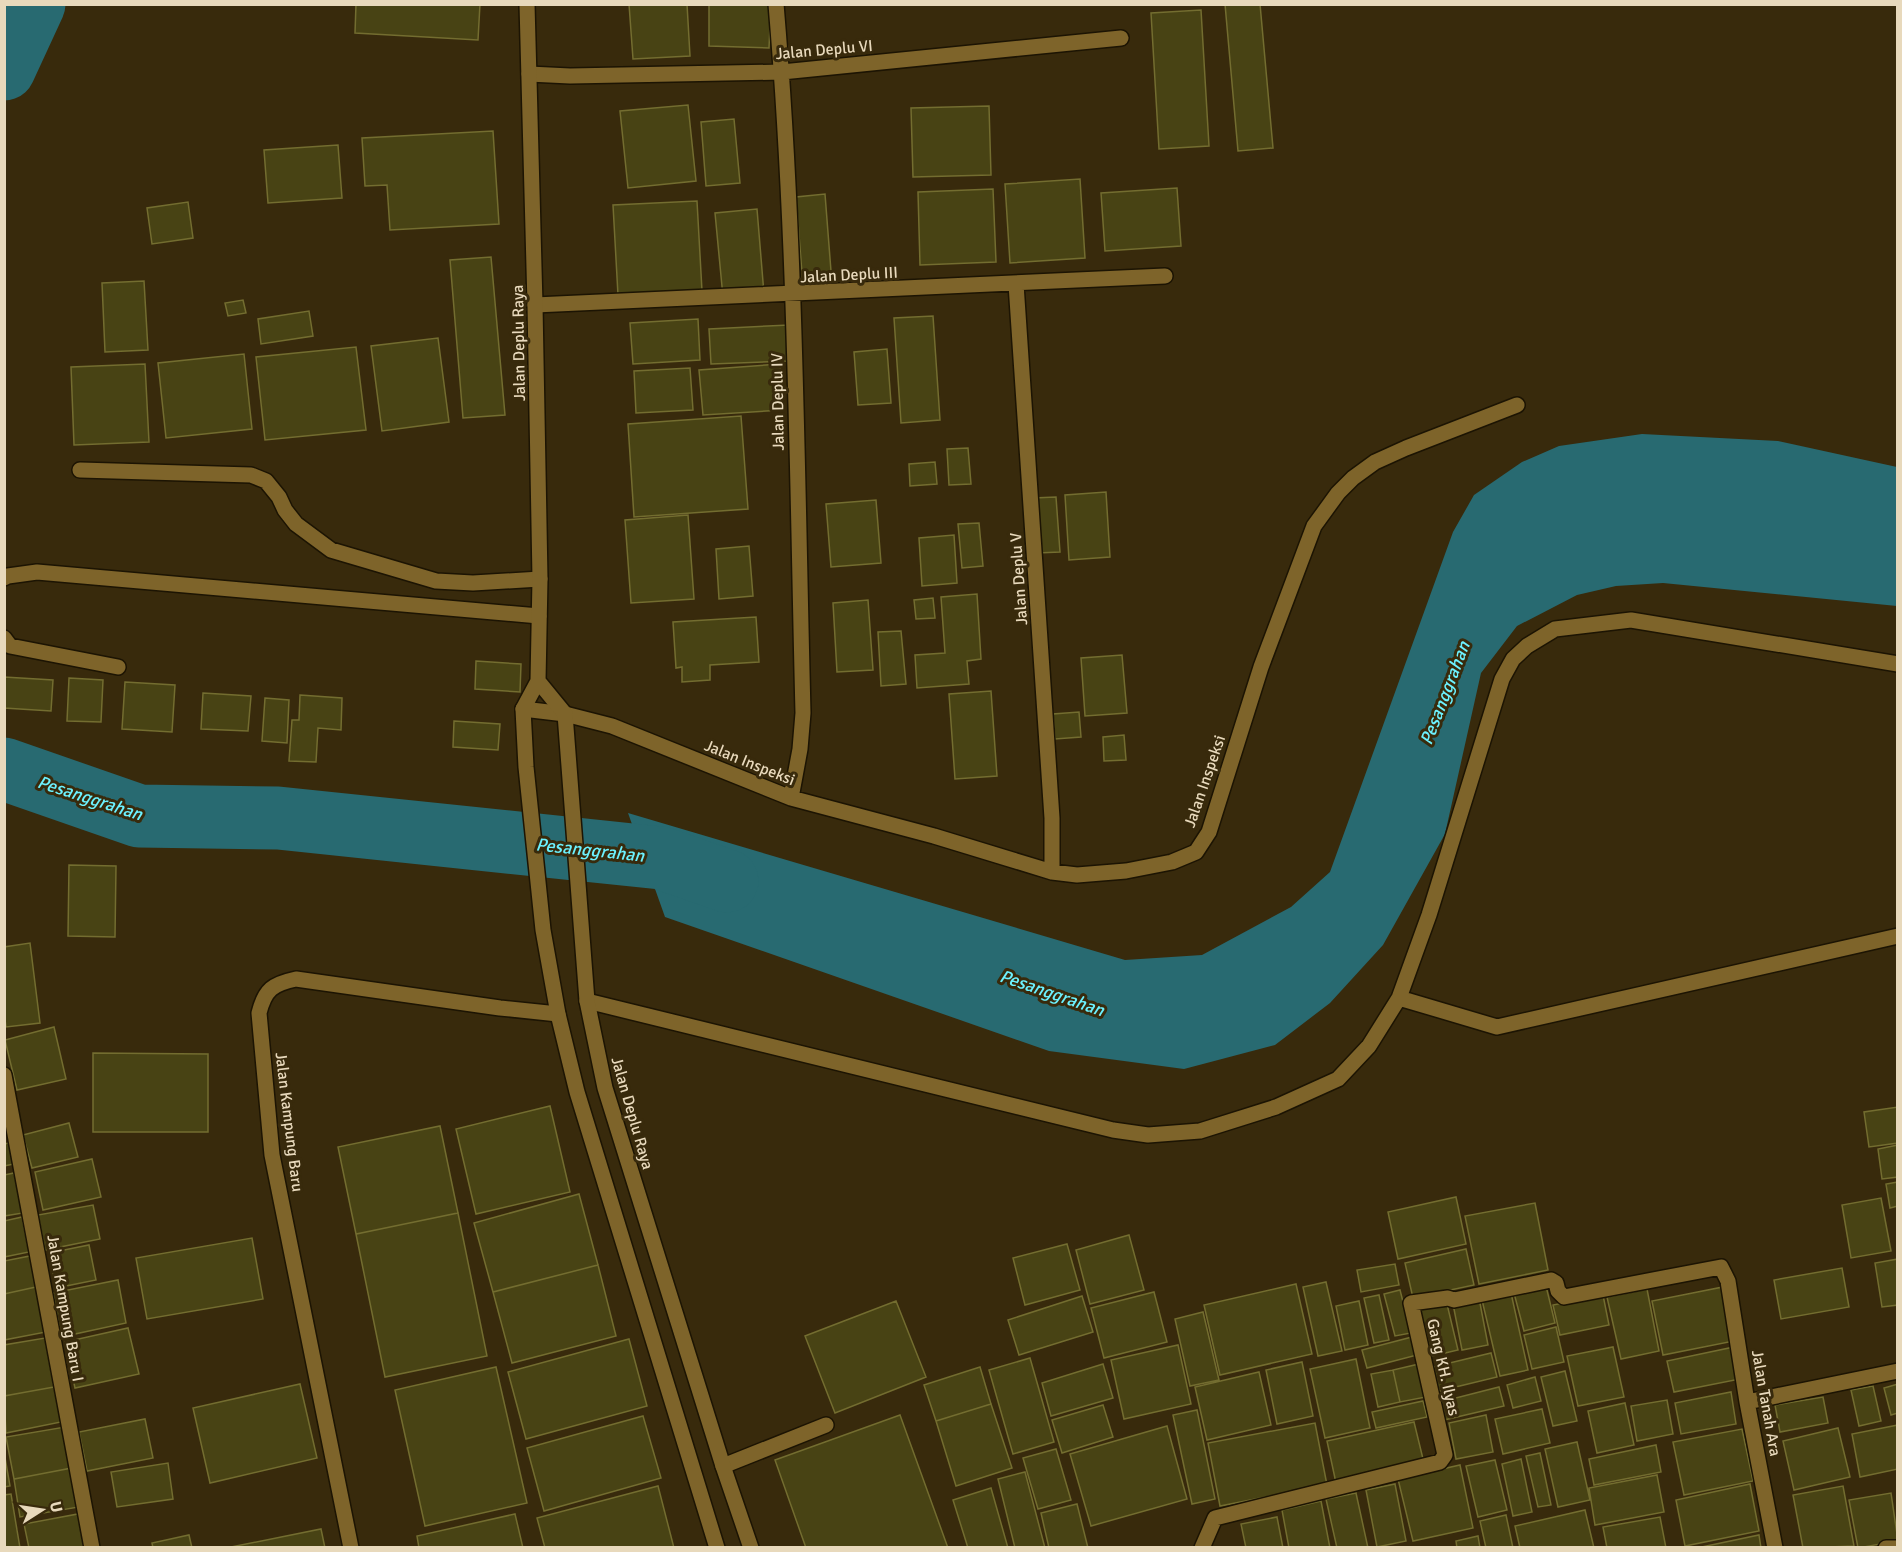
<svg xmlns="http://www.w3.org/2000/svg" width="1902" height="1552" viewBox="0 0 1902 1552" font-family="Signika,sans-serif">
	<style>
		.water { fill: #286a71 }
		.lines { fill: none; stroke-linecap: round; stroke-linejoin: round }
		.river { stroke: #286a71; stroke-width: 63 }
		.building { fill: #484314; stroke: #736d30; stroke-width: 1.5 }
		.street-casing { stroke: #1c1403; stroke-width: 18 }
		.secondary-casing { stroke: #1c1403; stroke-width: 18 }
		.street { stroke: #7e642a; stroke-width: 15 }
		.secondary { stroke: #7e642a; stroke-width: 15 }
		.labels { text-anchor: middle; stroke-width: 6; stroke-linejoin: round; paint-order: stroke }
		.street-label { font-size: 16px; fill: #e8d9bc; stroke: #382a0c }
		.water-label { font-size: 18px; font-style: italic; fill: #6cf2ff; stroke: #382a0c }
	</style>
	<rect width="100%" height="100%" fill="#382a0c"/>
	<path class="water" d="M1642 434 1778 441 1897 467V606L1663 583 1616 586 1577 595 1517 626 1481 673 1445 834 1383 945 1330 1003 1275 1045 1184 1069 1049 1051 665 917 628 813 1125 960 1202 955 1291 907 1330 872 1453 532 1474 495 1522 462 1559 446Z"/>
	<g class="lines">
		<path class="river" d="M4 69 34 4
			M4 769 139 816 278 818 661 858 727 881"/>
	</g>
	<path class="building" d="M356 4H480L478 40 355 33Z
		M629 4H687L690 56 633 59Z
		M709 4H771L769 48 709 46Z
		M1225 4H1260L1273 148 1238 151Z
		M1201 10 1209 146 1159 149 1151 13Z
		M688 105 696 181 628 188 620 111Z
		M989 106 991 175 913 177 911 108Z
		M734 119 740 183 706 186 701 122Z
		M493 131 499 224 390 230 387 185 365 186 362 138Z
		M338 145 342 198 268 203 264 150Z
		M1080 179 1085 258 1010 263 1005 184Z
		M1177 188 1181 246 1105 251 1101 193Z
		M993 189 996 262 920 265 918 192Z
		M825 194 832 284 803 286 796 197Z
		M697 201 702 291 618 295 613 205Z
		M188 202 193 238 152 244 147 208Z
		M757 209 764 294 723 297 715 213Z
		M491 257 505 415 463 418 450 260Z
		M144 281 148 350 105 352 102 283Z
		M243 300 246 313 228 316 225 303Z
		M309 311 313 336 261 344 258 319Z
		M933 316 940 420 901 423 894 318Z
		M698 319 700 360 633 364 630 323Z
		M789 325 791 361 711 364 709 329Z
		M438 338 449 422 382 431 371 346Z
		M356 347 366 430 265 440 256 357Z
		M887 349 891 403 858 405 854 352Z
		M244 354 252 429 166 438 158 363Z
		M145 364 149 442 74 445 71 367Z
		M780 364 783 410 703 415 699 370Z
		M690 368 693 410 636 413 634 371Z
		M741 416 748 509 634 517 628 424Z
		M968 448 971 484 949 485 947 449Z
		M935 462 937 484 910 486 909 464Z
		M1106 492 1110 557 1069 560 1065 495Z
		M1056 497 1060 552 1037 553 1033 498Z
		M876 500 881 563 831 567 826 504Z
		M688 515 694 599 631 603 625 520Z
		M979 523 983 566 962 568 958 524Z
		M954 535 957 583 922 586 919 538Z
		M749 546 753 596 719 599 716 549Z
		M977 594 981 659 967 661 969 684 917 688 915 655 945 653 941 597Z
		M933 598 935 618 916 619 914 600Z
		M868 600 873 670 837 672 833 603Z
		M756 617 759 662 710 665V680L682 682V667L676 668 673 622Z
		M901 631 906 684 881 686 878 632Z
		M1122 655 1127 713 1085 716 1081 658Z
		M476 661 521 664 520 692 475 689Z
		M4 677 53 680 51 711 4 708Z
		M69 678 103 680 101 722 67 721Z
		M125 682 175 685 172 732 122 729Z
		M991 691 997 776 955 779 949 694Z
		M203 693 251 696 248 731 201 729Z
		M300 695 342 698 341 730 318 728 316 762 289 761 292 720H299Z
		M265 698 289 700 287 743 262 741Z
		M1079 712 1081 737 1055 739 1053 714Z
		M454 721 500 724 498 750 453 747Z
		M1124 735 1126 760 1104 761 1103 737Z
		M69 865 116 866 115 937 68 936Z
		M30 943 40 1023 6 1027 4 1012V947Z
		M54 1027 66 1079 17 1090 5 1040Z
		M93 1053 208 1054V1132H93Z
		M550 1106 570 1192 476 1214 456 1129Z
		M1898 1107V1143L1869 1147 1864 1112Z
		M69 1123 78 1157 32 1168 23 1135Z
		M440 1126 458 1213 356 1234 338 1147Z
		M9 1143 14 1164 4 1166V1144Z
		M1898 1145V1177L1882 1179 1878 1149Z
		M92 1159 101 1197 43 1210 35 1172Z
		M14 1173 23 1213 4 1216V1175Z
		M1898 1182V1206L1890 1208 1886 1184Z
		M579 1194 598 1265 493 1292 474 1223Z
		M1456 1197 1466 1244 1398 1259 1388 1212Z
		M1881 1198 1891 1251 1851 1258 1842 1205Z
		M1535 1203 1548 1270 1479 1284 1465 1216Z
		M93 1205 100 1239 45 1250 38 1215Z
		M458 1213 487 1356 385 1377 356 1234Z
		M22 1217 29 1252 4 1257V1221Z
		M1129 1235 1144 1290 1090 1304 1076 1250Z
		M252 1238 263 1299 147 1319 136 1258Z
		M1067 1244 1080 1290 1025 1305 1013 1258Z
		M89 1245 96 1280 56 1288 49 1253Z
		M1466 1249 1474 1285 1413 1298 1405 1263Z
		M30 1256 36 1287 4 1294V1261Z
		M1898 1259V1305L1882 1307 1875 1263Z
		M1395 1264 1399 1285 1361 1292 1357 1270Z
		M598 1265 616 1336 512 1363 493 1292Z
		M1842 1268 1849 1307 1781 1319 1774 1280Z
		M118 1280 126 1323 61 1337 53 1293Z
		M1326 1282 1342 1351 1318 1356 1303 1287Z
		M1296 1284 1312 1354 1220 1375 1204 1305Z
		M1546 1286 1555 1323 1524 1331 1514 1293Z
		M36 1287 46 1332 4 1340V1294Z
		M1723 1287 1734 1341 1663 1355 1652 1301Z
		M1647 1289 1659 1351 1621 1359 1607 1297Z
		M1400 1290 1411 1333 1395 1336 1384 1294Z
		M1154 1292 1167 1342 1104 1358 1091 1308Z
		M1511 1293 1528 1370 1500 1376 1482 1300Z
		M1379 1295 1389 1340 1374 1343 1364 1298Z
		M1603 1295 1609 1325 1560 1335 1553 1305Z
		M1082 1296 1093 1332 1019 1355 1008 1320Z
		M1479 1298 1488 1345 1462 1350 1453 1304Z
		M1446 1300 1458 1350 1428 1357 1416 1307Z
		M896 1301 926 1377 835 1413 805 1336Z
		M1359 1301 1368 1345 1345 1350 1336 1306Z
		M1203 1312 1219 1380 1190 1386 1175 1319Z
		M1556 1327 1564 1362 1532 1369 1524 1335Z
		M128 1328 139 1374 75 1388 65 1342Z
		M1412 1337 1417 1355 1367 1368 1362 1350Z
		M45 1338 54 1387 4 1396V1345Z
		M629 1339 647 1406 526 1439 508 1372Z
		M1178 1345 1191 1404 1124 1419 1111 1360Z
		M1613 1347 1624 1397 1578 1406 1567 1356Z
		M1734 1347 1740 1379 1674 1392 1667 1361Z
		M1491 1353 1497 1377 1439 1391 1433 1367Z
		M1030 1358 1054 1442 1013 1454 989 1370Z
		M1356 1359 1370 1428 1325 1438 1310 1369Z
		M1302 1362 1313 1416 1277 1424 1266 1370Z
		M1103 1364 1113 1398 1051 1416 1042 1383Z
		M1419 1364 1426 1397 1400 1402 1393 1370Z
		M496 1367 527 1503 425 1526 395 1390Z
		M980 1367 991 1404 936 1421 924 1385Z
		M1393 1370 1400 1402 1378 1407 1371 1374Z
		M1565 1371 1577 1421 1553 1426 1541 1377Z
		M1259 1372 1271 1425 1207 1440 1195 1387Z
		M1535 1377 1541 1401 1513 1408 1507 1385Z
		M300 1384 317 1458 210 1483 193 1408Z
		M1898 1384V1413L1891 1415 1884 1388Z
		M1873 1386 1881 1421 1859 1426 1851 1390Z
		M54 1387 61 1422 6 1433 4 1396Z
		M1499 1387 1504 1406 1444 1420 1440 1402Z
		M1731 1392 1736 1424 1681 1434 1675 1403Z
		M1823 1397 1828 1423 1780 1432 1775 1405Z
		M1667 1400 1673 1434 1637 1441 1631 1406Z
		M1423 1401 1427 1417 1376 1428 1372 1412Z
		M1625 1403 1634 1445 1597 1453 1588 1411Z
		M991 1404 1012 1468 956 1486 936 1421Z
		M1103 1405 1113 1437 1062 1453 1052 1420Z
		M1542 1409 1550 1443 1503 1454 1495 1419Z
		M1197 1410 1215 1499 1192 1504 1173 1415Z
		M900 1415 948 1548H806L775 1460Z
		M1486 1415 1493 1452 1456 1459 1449 1423Z
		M643 1416 661 1478 544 1511 527 1448Z
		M145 1419 153 1458 87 1471 79 1432Z
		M1414 1422 1424 1463 1336 1483 1327 1441Z
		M1315 1423 1327 1485 1220 1506 1208 1443Z
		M1898 1425V1469L1860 1477 1852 1434Z
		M1167 1426 1187 1499 1091 1526 1070 1454Z
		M65 1427 72 1468 14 1479 6 1437Z
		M1838 1428 1850 1477 1794 1490 1783 1441Z
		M1742 1429 1753 1481 1684 1495 1673 1442Z
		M1577 1442 1590 1500 1558 1507 1545 1449Z
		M1656 1445 1661 1472 1594 1485 1589 1459Z
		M1056 1449 1071 1500 1038 1509 1023 1458Z
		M4 1452 10 1486 4 1487Z
		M1540 1453 1551 1505 1538 1507 1526 1456Z
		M1521 1459 1532 1512 1513 1516 1502 1464Z
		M1495 1460 1507 1510 1478 1517 1466 1466Z
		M168 1463 173 1499 117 1507 111 1472Z
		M1460 1465 1473 1528 1413 1541 1398 1479Z
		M72 1468 79 1507 20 1517 14 1479Z
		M1025 1472 1045 1548H1015L998 1479Z
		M1657 1475 1664 1512 1595 1525 1589 1488Z
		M1395 1484 1406 1541 1377 1547 1366 1490Z
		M1750 1484 1759 1531 1685 1546 1676 1500Z
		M658 1486 674 1548H545L537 1518Z
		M1843 1486 1854 1546 1803 1548 1793 1495Z
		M991 1488 1008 1548H968L953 1500Z
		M1356 1493 1368 1548H1337L1326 1499Z
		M1891 1493 1898 1541 1858 1548 1849 1500Z
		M11 1494 20 1548H4V1495Z
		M1321 1501 1330 1548H1289L1282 1510Z
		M1077 1504 1088 1548H1049L1041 1513Z
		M1585 1510 1594 1548H1520L1515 1526Z
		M78 1514 84 1548H29L24 1524Z
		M515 1514 523 1548H419L417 1536Z
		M1506 1515 1513 1548H1486L1480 1521Z
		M1277 1517 1283 1548H1246L1241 1524Z
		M1660 1517 1666 1548H1607L1603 1527Z
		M321 1529 325 1548H226Z
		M189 1535 192 1548H153L152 1543Z
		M1759 1535 1761 1548H1697Z
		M1478 1536 1480 1548H1457L1456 1541Z"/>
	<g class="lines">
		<g class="street-casing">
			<path id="street" d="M776 4C796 240 797 477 803 713L800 749 791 798
				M529 74 570 76 782 72 1121 38
				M1016 284 1052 818V872
				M535 305 1165 276
				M80 470 251 475 266 481 279 497 285 510 296 524 331 550 436 581 473 583 540 579
				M4 578 8 576 37 572 539 616
				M4 638 10 646 118 667
				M523 709 565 714 612 726 791 798 934 836 1052 872 1077 875 1126 871 1172 862 1196 852 1209 832 1261 667 1314 526 1338 493 1353 478 1375 462 1406 448 1517 405
				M1399 998 1497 1027 1898 936
				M587 1001 1113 1130 1148 1135 1200 1131 1276 1107 1338 1079 1369 1046 1399 998 1429 915 1502 679 1513 659 1527 646 1555 629 1631 620 1898 664
				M4 1075 92 1548
				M1747 1402 1898 1371
				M723 1466 826 1425
				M351 1548 272 1155 259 1013C265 989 273 984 296 979L500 1008 558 1014
				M1202 1548 1215 1518 1440 1462 1445 1455 1411 1303 1448 1298 1454 1300 1551 1280 1556 1283 1558 1291 1564 1297 1721 1267 1728 1281 1747 1402 1775 1548
				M1886 1548H1896"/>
		</g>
		<g class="secondary-casing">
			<path id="secondary" d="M527 4 535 305 540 579 538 681 523 709 526 767 543 930 558 1014 577 1092 717 1548
				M538 681 565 714 587 1001 605 1088 723 1466 751 1548"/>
		</g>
		<use href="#street" class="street"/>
		<use href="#secondary" class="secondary"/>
	</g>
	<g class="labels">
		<g class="street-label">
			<text transform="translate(824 49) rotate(-5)" y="6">Jalan Deplu VI</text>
			<text transform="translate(849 274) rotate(-3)" y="6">Jalan Deplu III</text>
			<text transform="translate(518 343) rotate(-91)" y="6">Jalan Deplu Raya</text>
			<text transform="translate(777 402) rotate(-91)" y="6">Jalan Deplu IV</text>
			<text transform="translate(1018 579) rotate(-94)" y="6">Jalan Deplu V</text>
			<text transform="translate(750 762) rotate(22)" y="6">Jalan Inspeksi</text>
			<text transform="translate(1204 781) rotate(-71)" y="6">Jalan Inspeksi</text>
			<text transform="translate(633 1113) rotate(74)" y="6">Jalan Deplu Raya</text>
			<text transform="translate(290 1122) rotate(83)" y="6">Jalan Kampung Baru</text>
			<text transform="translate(66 1308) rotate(80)" y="6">Jalan Kampung Baru I</text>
			<text transform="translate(1444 1367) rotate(77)" y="6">Gang KH. Ilyas</text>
			<text transform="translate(1767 1403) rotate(80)" y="6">Jalan Tanah Ara</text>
		</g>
		<g class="water-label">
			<text transform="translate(1445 693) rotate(-69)" y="6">Pesanggrahan</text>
			<text transform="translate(90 798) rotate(18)" y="6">Pesanggrahan</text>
			<text transform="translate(590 850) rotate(6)" y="6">Pesanggrahan</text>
			<text transform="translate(1052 993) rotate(19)" y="6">Pesanggrahan</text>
		</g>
	</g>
	<rect width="1902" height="1552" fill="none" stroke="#e8d9bc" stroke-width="12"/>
	<g transform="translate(42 1510) rotate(78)" stroke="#382a0c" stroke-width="4.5" paint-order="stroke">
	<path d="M0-4.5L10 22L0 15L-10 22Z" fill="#e8d9bc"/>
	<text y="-9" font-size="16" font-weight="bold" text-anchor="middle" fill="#e8d9bc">U</text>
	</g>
</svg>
